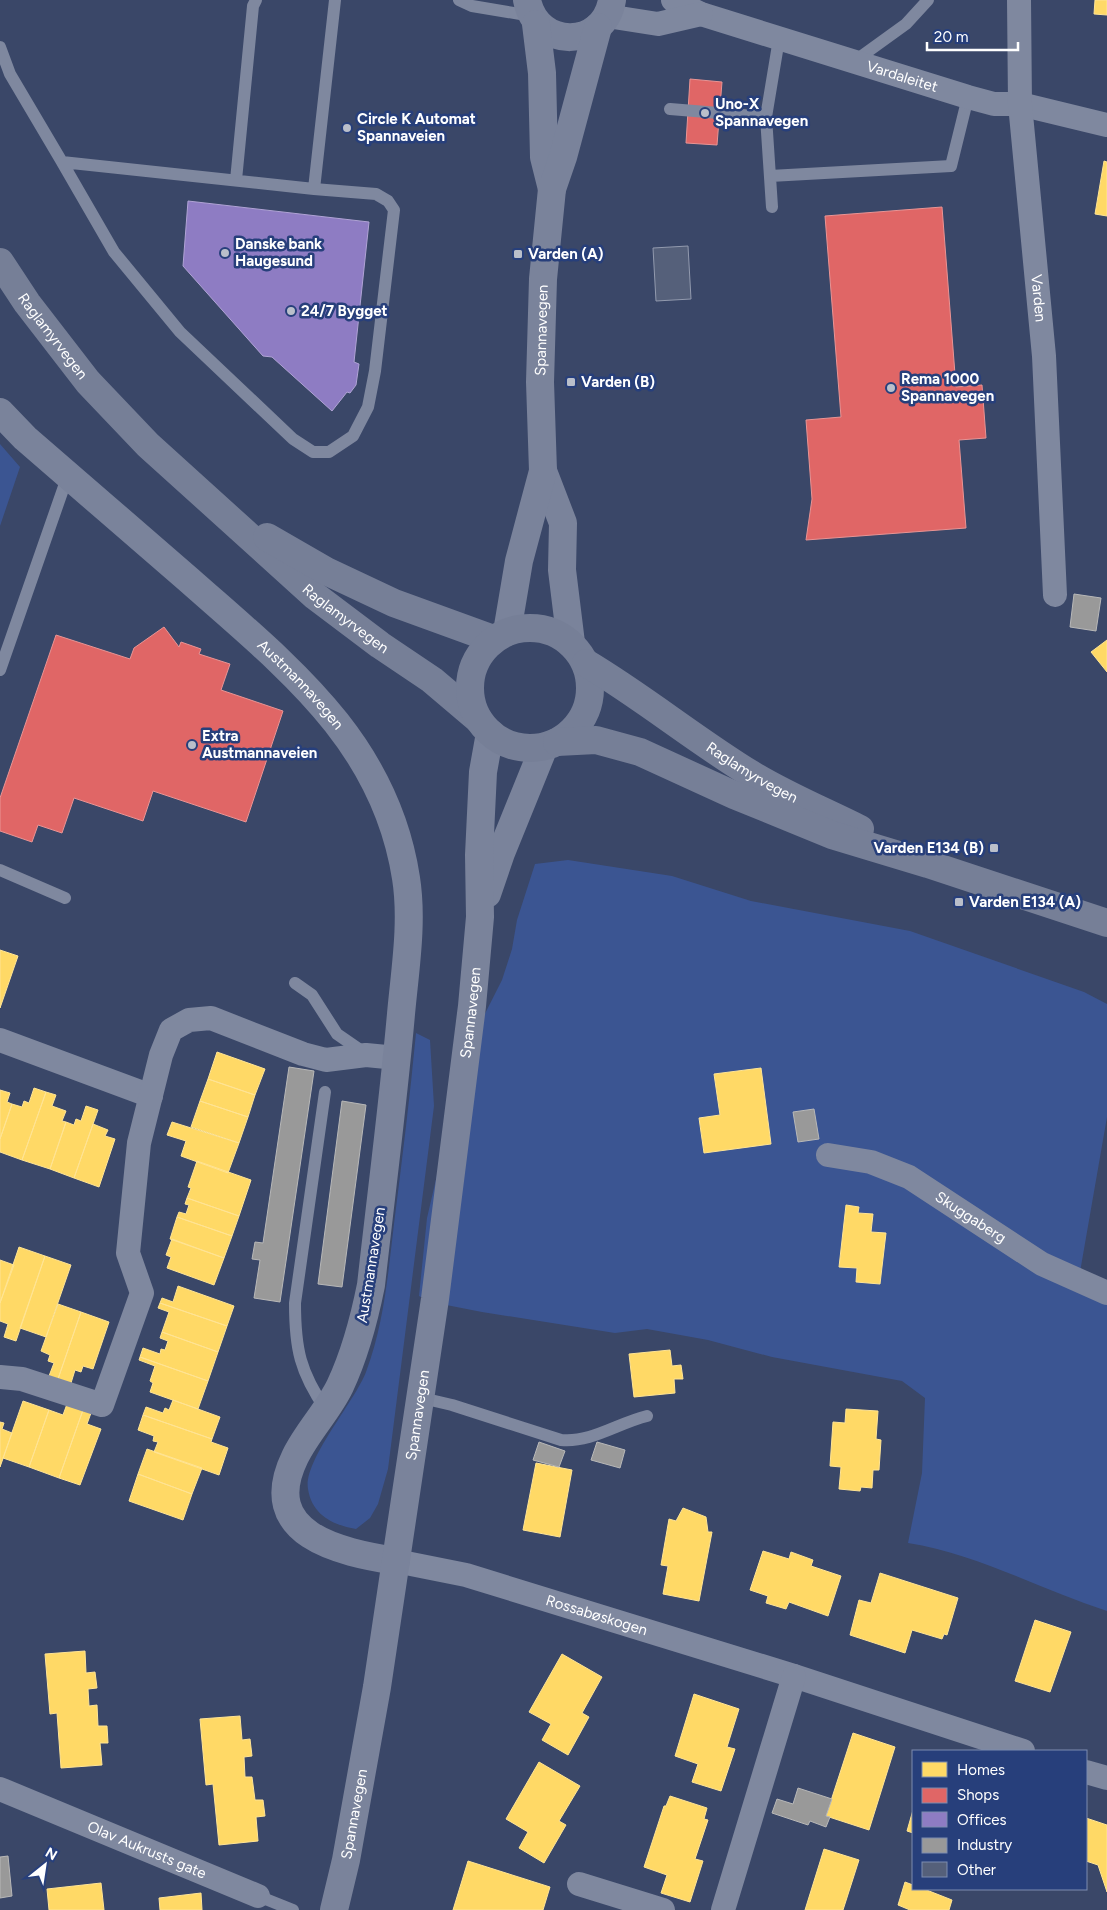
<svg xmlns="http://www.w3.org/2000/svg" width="1107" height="1910" viewBox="0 0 1107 1910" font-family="Figtree,sans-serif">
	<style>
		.green { fill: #3b5592 }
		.homes { fill: #ffd966; stroke: #ffe494 }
		.shops { fill: #e06666; stroke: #e99494 }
		.offices { fill: #8e7cc3; stroke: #b0a3d5 }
		.industry { fill: #999; stroke: #b8b8b8 }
		.building { fill: #55607a; stroke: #929aae }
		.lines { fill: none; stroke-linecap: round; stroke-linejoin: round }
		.lane { stroke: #7f889f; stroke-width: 12 }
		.street { stroke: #7f889f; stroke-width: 24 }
		.secondary { stroke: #7a839b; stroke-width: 28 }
		.highway { stroke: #767f97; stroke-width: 28 }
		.poi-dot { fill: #babfca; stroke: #273f7b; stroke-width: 2 }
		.labels { text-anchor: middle; stroke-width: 5; stroke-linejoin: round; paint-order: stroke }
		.street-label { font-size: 15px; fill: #fff; stroke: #273f7b }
		.poi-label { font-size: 15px; font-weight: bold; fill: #fff; stroke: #273f7b; text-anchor: start }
	</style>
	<rect width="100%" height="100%" fill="#3a4768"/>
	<path class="green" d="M0 444 20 467 0 526Z
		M568 860 672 876 751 901 910 931 1084 992 1107 1004V1117L1080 1272 1107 1289V1611C1040 1589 977 1554 908 1543L922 1473 925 1398 902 1381 772 1357 708 1340 647 1329 615 1333 482 1312 431 1302 419 1296 427 1218 444 1145 453 1077 502 980 512 949 517 920 535 864Z
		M416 1033 430 1040 434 1106 388 1469 378 1504 370 1518 356 1529C333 1525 312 1515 308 1489 303 1461 355 1401 366 1372 384 1324 388 1274 394 1224 402 1160 410 1097 416 1033Z"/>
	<path class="homes" d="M1095 0H1107V15L1094 14Z
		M1104 161 1107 162V216L1095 214Z
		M1107 640V672L1091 652Z
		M0 950 18 956 0 1008Z
		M217 1052 265 1069 255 1095 208 1079Z
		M761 1068 771 1144 704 1153 699 1118 720 1115 714 1074Z
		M208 1079 255 1095 248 1117 200 1101Z
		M34 1088 46 1092 22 1160 0 1152V1139L12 1104 22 1107 24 1101 29 1103Z
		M0 1090 10 1093 7 1102 12 1104 0 1139Z
		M46 1092 56 1095 52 1106 66 1111 62 1121 66 1122 50 1169 22 1160Z
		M200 1101 248 1117 239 1143 191 1127Z
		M86 1106 98 1110 74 1178 50 1169 66 1122 74 1125 76 1119 81 1121Z
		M172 1122 239 1143 228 1173 181 1156 186 1141 167 1135Z
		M93 1124 108 1130 105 1136 115 1139 99 1187 74 1178Z
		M197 1161 251 1180 239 1216 187 1198 191 1188 188 1187Z
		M187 1198 239 1216 232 1236 177 1217 179 1212 186 1214 189 1205 185 1204Z
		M846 1205 859 1207 858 1213 873 1214 871 1232 886 1233 880 1284 856 1282 857 1268 839 1267Z
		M177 1217 232 1236 224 1258 170 1239Z
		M172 1239 224 1258 214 1285 167 1268 171 1257 166 1255Z
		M19 1247 45 1256 16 1341 4 1337 8 1324 0 1321V1303Z
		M45 1256 71 1265 46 1337 20 1328Z
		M0 1260 14 1265 0 1303Z
		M178 1286 234 1306 227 1326 160 1303 162 1298 173 1302Z
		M160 1303 227 1326 218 1352 162 1332 169 1312 158 1308Z
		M58 1304 81 1312 58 1379 49 1376 54 1363 48 1361 50 1355 41 1351Z
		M81 1312 109 1322 93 1369 83 1366 81 1372 75 1370 71 1383 58 1379Z
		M162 1332 218 1352 208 1381 140 1357 143 1348 160 1354 161 1349 165 1350 168 1341 160 1338Z
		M670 1350 672 1366 681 1365 683 1379H674L675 1393 634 1397 629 1354Z
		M140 1357 208 1381 198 1409 150 1392 153 1383 150 1381 155 1366 139 1360Z
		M173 1400 220 1417 212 1439 143 1415 146 1407 163 1413 165 1408 169 1410Z
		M23 1401 49 1410 29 1467 3 1458Z
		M67 1404 83 1410 59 1478 29 1467 49 1410 63 1415Z
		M846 1409 878 1411 876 1439 881 1440 879 1470H873L872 1488 861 1487 860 1491 839 1489 841 1467 830 1466 833 1422 845 1423Z
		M83 1410 91 1413 87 1424 101 1429 80 1485 59 1478Z
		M143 1415 212 1439 211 1442 228 1448 219 1475 154 1452 158 1442 153 1441 154 1436 138 1430Z
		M0 1422 4 1423 2 1429 12 1433 0 1467Z
		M147 1449 202 1468 192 1494 138 1474Z
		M536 1463 572 1470 560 1537 523 1530Z
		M138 1474 192 1494 183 1520 129 1501Z
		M683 1508 706 1517 708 1532H712L699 1601 663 1594 668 1566 661 1565 669 1519 676 1521Z
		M763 1551 789 1559 791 1552 813 1560 811 1566 841 1576 828 1616 789 1602 786 1609 766 1603 768 1596 750 1590Z
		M880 1573 958 1598 947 1635 944 1634 942 1639 912 1630 905 1653 850 1635 859 1600 871 1603Z
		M1035 1620 1071 1632 1050 1692 1015 1681Z
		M85 1651 86 1673 95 1672 97 1688 88 1689 89 1706 97 1705 98 1726H107L108 1743H100L102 1765 61 1768 57 1713 50 1714 45 1654Z
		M562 1654 602 1677 582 1713 589 1717 568 1755 542 1740 551 1724 529 1712Z
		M694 1694 739 1709 727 1747 735 1749 721 1791 692 1782 698 1764 675 1756Z
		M240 1716 242 1740 250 1739 252 1756 244 1757 245 1777H252L255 1800H263L265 1816 256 1817 258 1841 219 1845 213 1784 206 1785 200 1719Z
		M853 1733 895 1747 869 1830 826 1816Z
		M539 1762 580 1786 559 1821 566 1825 544 1863 519 1848 528 1832 506 1819Z
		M670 1796 707 1808 704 1819 708 1820 695 1859 703 1861 690 1902 661 1893 667 1875 644 1867 664 1806H666Z
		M913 1810V1833L907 1831Z
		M1086 1818 1107 1825V1892L1098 1865 1086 1861Z
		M824 1849 859 1860 843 1910H805Z
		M468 1861 550 1887 543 1910H453Z
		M905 1882 913 1885V1889H924L952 1900 949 1910H910L898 1905Z
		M101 1883 104 1910H49L47 1889Z
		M201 1893 202 1910H160L159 1898Z"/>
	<path class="shops" d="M690 79 722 82 717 145 686 143Z
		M942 207 956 387 982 385 986 438 959 440 966 528 806 540 812 499 806 420 841 417 825 216Z
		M164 627 179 647 181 642 201 649 199 654 230 664 221 690 283 711 246 822 153 791 143 821 74 798 62 833 38 825 32 842 0 831V798L56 635 130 659 134 648Z"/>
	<path class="offices" d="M188 201 369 222 354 362 359 364 356 385 350 393 347 392 332 411 272 357 263 356 183 266Z"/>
	<path class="industry" d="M1074 594 1101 598 1096 631 1070 627Z
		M289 1067 314 1071 280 1302 254 1298 260 1260 252 1259 255 1242 263 1243Z
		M342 1101 366 1105 342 1287 318 1284Z
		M814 1109 819 1139 798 1142 793 1112Z
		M539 1442 565 1451 559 1467 533 1460Z
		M597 1442 625 1450 620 1468 591 1460Z
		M798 1788 832 1799 826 1816 830 1817 826 1827 810 1821 808 1825 772 1813 777 1799 793 1804Z
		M8 1856 12 1896 0 1898V1857Z"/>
	<path class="building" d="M688 246 691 299 656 301 653 248Z"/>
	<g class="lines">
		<path class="lane" d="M459 0 472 6 532 16
			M0 47 10 74 62 162
			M852 63 906 24 928 0
			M670 109 766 117
			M62 162 314 189 376 194 388 201 394 210 375 371 368 407 353 436 329 452H313L293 439 180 332 114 252Z
			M770 176 951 166 968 97
			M236 180 253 6 256 0
			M314 189 335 0
			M772 207 766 117 779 39
			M0 670 68 475
			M0 870 65 898
			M295 983 312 995 337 1034 366 1054
			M325 1092 295 1303C295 1349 300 1372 326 1410
			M422 1398 452 1405 561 1440C591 1443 618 1423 647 1416
			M258 1896 293 1910"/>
		<g class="street">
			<path id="s1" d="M673 0 701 14 968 97 994 104H1020L1107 125"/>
			<path id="s2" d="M1019 0 1020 104 1044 356 1055 595"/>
			<path d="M607 16 658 24 701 14"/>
			<path d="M0 1040 151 1096"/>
			<path id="s3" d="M828 1155 871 1162 909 1177 1042 1264 1107 1293"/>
			<path d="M0 1377 22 1379 102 1405 142 1293 128 1253 139 1143 161 1055 171 1030 189 1020 211 1018 303 1054 326 1060 366 1055 397 1058"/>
			<path id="s4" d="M396 1561 466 1575 794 1676 1023 1751"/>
			<path d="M1086 1772 1107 1778"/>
			<path id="s5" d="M0 1789 258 1896"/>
			<path d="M579 1884 663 1910"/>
			<path d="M723 1910 794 1676"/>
		</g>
		<g class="secondary">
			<path d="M527 0C537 50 604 49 612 0"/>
			<path d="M536 24 542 73 544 157 552 189"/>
			<path id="s6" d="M0 412 25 438C80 485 134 533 189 580 286 666 385 741 406 878 413 922 405 970 401 1014 393 1104 381 1195 371 1285 364 1320 355 1354 340 1386 328 1411 307 1432 295 1457 257 1535 340 1552 396 1561"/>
			<path d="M543 471 563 523 562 570 571 643"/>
			<path id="s7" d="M507 632 519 561 543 471 540 382 543 279 552 189 563 157 598 27"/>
			<path d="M487 894 501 853 544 747"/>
			<path id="s8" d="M334 1910 346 1860 377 1687 435 1299 472 1006 480 917 479 855 483 772 490 733"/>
		</g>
		<g class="highway">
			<path id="s9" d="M0 262 27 303 88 382 148 445 315 596 380 645 432 680 478 719"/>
			<path d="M267 537 326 571 394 603 493 639"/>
			<circle cx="530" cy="688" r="60"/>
			<path id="s10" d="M586 663C643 697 694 739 751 774 785 795 824 811 860 829"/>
			<path d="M557 742 596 740 640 752 734 795 832 835 928 864 1107 923"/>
		</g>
	</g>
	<g class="poi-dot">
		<circle cx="705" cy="113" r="5"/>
		<circle cx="347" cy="128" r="5"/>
		<circle cx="225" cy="253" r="5"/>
		<rect x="513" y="249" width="10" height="10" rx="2.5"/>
		<circle cx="291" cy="311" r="5"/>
		<rect x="566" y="377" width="10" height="10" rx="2.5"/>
		<circle cx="891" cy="388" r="5"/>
		<circle cx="192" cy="745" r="5"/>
		<rect x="989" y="843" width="10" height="10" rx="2.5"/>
		<rect x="954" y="897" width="10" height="10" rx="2.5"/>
	</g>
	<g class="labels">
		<g class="street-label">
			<text dy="5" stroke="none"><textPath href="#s1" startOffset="242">Vardaleitet</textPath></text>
			<text dy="5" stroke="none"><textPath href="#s2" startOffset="299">Varden</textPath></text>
			<text dy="5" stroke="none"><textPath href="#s7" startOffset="306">Spannavegen</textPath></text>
			<text dy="5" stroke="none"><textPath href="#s9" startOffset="91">Raglamyrvegen</textPath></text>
			<text dy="5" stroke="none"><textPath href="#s9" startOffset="499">Raglamyrvegen</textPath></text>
			<text dy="5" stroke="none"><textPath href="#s6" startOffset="406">Austmannavegen</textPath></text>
			<text dy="5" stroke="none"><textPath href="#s10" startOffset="199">Raglamyrvegen</textPath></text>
			<text dy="5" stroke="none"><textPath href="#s8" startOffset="908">Spannavegen</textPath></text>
			<text dy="5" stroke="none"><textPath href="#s3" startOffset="158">Skuggaberg</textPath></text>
			<text transform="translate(371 1265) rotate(-81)" y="5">Austmannavegen</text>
			<text dy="5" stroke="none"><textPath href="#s8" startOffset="502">Spannavegen</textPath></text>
			<text dy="5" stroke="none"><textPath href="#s4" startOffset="208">Rossabøskogen</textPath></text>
			<text dy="5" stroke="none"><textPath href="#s8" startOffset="98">Spannavegen</textPath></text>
			<text dy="5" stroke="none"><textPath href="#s5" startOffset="159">Olav Aukrusts gate</textPath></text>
		</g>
		<g class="poi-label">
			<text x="715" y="109">Uno-X<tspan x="715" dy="17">Spannavegen</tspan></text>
			<text x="357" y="124">Circle K Automat<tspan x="357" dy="17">Spannaveien</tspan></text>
			<text x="235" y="249">Danske bank<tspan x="235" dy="17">Haugesund</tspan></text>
			<text x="528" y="259">Varden (A)</text>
			<text x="301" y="316">24/7 Bygget</text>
			<text x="901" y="384">Rema 1000<tspan x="901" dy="17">Spannavegen</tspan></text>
			<text x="581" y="387">Varden (B)</text>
			<text x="202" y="741">Extra<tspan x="202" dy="17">Austmannaveien</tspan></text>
			<text x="984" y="853" text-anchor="end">Varden E134 (B)</text>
			<text x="969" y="907">Varden E134 (A)</text>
		</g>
	</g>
	<rect x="912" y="1750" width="175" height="140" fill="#273f7b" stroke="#7d8cb0"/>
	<rect x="922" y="1762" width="25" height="15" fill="#ffd966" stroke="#7d8cb0"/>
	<text x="957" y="1775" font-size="15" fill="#ffffff">Homes</text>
	<rect x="922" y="1788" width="25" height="15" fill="#e06666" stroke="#7d8cb0"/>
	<text x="957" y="1800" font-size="15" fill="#ffffff">Shops</text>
	<rect x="922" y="1812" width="25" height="15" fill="#8e7cc3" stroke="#7d8cb0"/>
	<text x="957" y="1825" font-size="15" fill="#ffffff">Offices</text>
	<rect x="922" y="1838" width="25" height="15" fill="#999999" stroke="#7d8cb0"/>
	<text x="957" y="1850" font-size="15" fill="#ffffff">Industry</text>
	<rect x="922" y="1862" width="25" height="15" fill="#55607a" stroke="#7d8cb0"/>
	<text x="957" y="1875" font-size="15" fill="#ffffff">Other</text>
	<g transform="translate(45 1865) rotate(30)" stroke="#273f7b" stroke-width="4" paint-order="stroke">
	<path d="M0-4L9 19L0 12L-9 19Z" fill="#ffffff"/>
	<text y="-8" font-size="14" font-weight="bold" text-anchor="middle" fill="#ffffff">N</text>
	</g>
	<path d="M927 42v8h91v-8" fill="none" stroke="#ffffff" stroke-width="2.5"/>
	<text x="934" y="42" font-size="15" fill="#ffffff" stroke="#273f7b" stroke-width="4" paint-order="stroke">20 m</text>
</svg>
